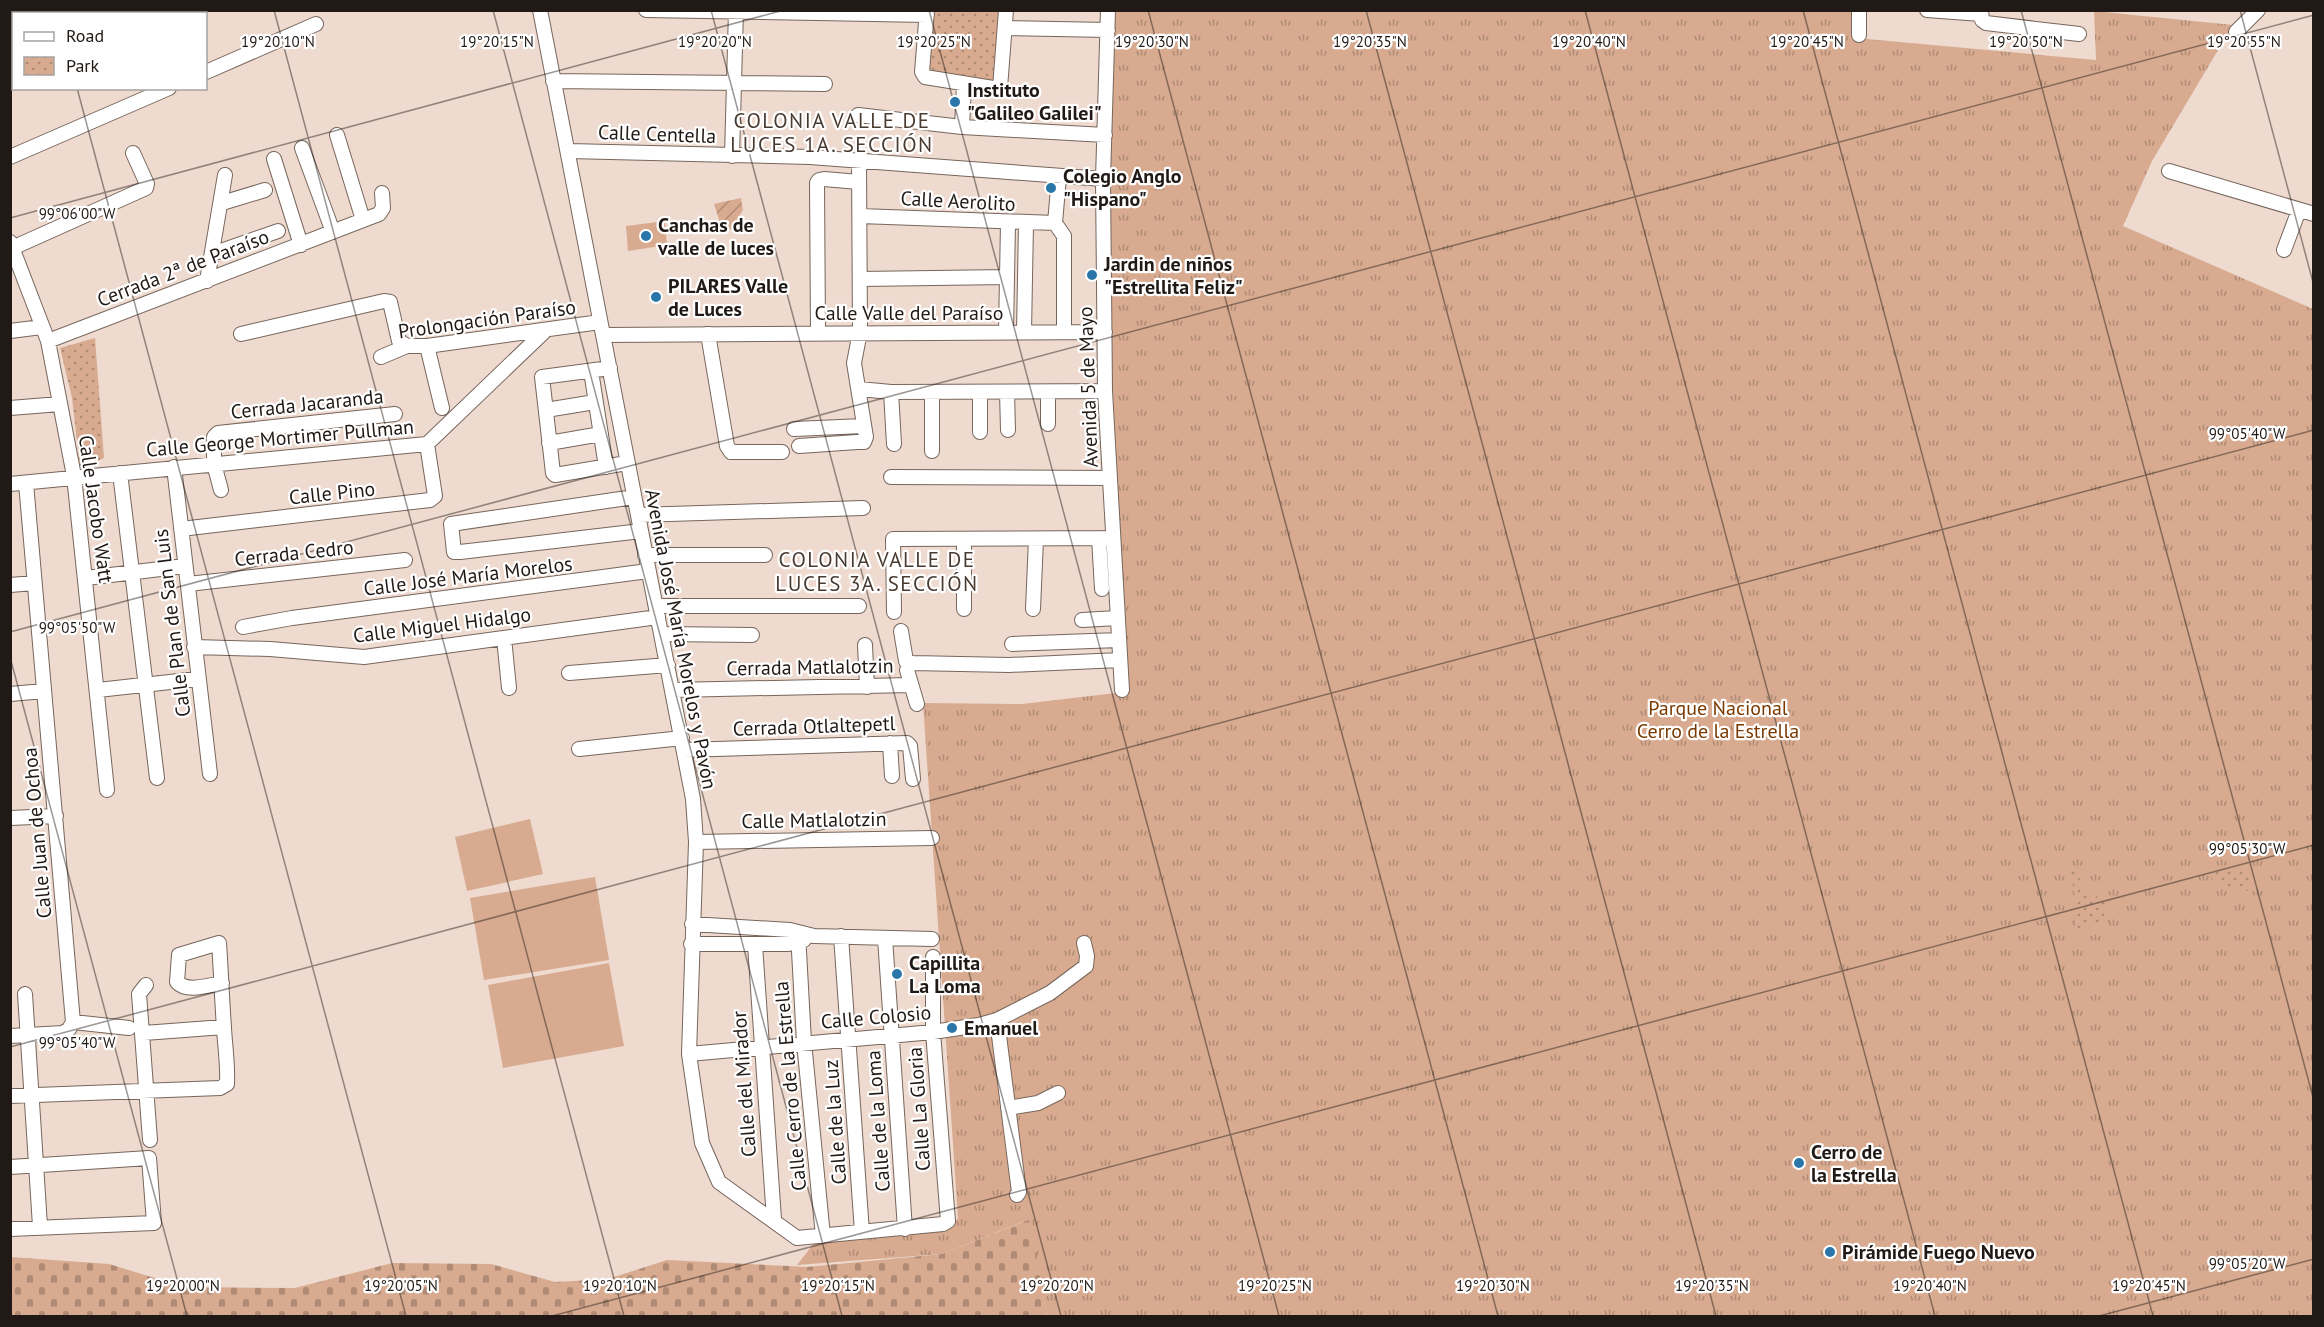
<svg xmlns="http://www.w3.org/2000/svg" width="2324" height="1327" viewBox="0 0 2324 1327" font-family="'PT Sans',sans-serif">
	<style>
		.grass { fill: url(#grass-tufts) }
		.cemetery { fill: url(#cemetery-stones) }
		.park { fill: url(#park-dots) }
		.garden { fill: url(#garden-furrows) }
		.pitch { fill: #d8ab90 }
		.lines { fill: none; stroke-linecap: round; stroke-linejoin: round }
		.minor-casing { stroke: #77665c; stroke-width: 16 }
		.minor { stroke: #fff; stroke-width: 14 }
		.ticks { fill: none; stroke: #201915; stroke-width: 1.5; stroke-opacity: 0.45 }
		.poi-dot { fill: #2a76a9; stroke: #fff; stroke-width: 2 }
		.labels { text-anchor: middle; stroke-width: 4.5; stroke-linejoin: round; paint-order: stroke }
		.poi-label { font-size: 20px; font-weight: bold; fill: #201915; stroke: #fff; text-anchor: start }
		.street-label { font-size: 20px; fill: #201915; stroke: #fff }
		.park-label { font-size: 20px; fill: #793900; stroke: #fff }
		.neighbourhood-label { font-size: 21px; letter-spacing: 1.5px; fill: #4a3b31; stroke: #fff }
		.ticks-label { font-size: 15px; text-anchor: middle; fill: #201915; stroke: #fff; stroke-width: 4.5; stroke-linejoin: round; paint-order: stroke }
	</style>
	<defs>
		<pattern id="grass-tufts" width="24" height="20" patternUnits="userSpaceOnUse" patternTransform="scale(1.5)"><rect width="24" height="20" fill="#d8ab90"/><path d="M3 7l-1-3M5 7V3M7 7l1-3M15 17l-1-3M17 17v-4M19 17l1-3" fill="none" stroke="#af8a74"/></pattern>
		<pattern id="cemetery-stones" width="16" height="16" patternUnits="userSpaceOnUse" patternTransform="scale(1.5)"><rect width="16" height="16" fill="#d8ab90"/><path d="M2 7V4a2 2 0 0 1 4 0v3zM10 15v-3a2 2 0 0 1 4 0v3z" fill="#af8a74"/></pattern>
		<pattern id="park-dots" width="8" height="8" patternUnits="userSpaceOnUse" patternTransform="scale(1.5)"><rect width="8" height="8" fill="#d8ab90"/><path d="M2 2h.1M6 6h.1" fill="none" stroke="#af8a74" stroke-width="1.8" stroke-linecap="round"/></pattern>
		<pattern id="garden-furrows" width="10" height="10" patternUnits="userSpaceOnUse" patternTransform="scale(1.5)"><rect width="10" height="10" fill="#d8ab90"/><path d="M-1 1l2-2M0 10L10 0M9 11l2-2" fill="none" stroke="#af8a74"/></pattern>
	</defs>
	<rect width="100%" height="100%" fill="#eedacf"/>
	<path class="grass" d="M1112 11H1856V38L2096 60 2094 11 2233 25 2152 161 2123 226 2313 309V1316H1047L1029 1219 942 1254 797 1265 818 1238 951 1227 958 1218 923 703 1022 704 1124 692 1108 332 1104 179Z"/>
	<path class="cemetery" d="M1030 1219 1047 1316H11V1257L109 1264 184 1287 295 1288 392 1263 491 1264 555 1282 608 1279 667 1260 807 1267 942 1254Z"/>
	<path class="park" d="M930 11H1001L998 86 927 75Z
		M95 338 104 458 80 468 72 398 60 348Z
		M2069 865 2078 866 2081 890 2096 894 2098 901 2107 903 2110 922 2078 929 2071 916 2077 908Z
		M2213 868 2252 871 2248 891 2211 882Z"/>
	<path class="garden" d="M741 198 743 210 731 229 723 232 714 204Z"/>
	<path class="pitch" d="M665 221 667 245 628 251 626 226Z
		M530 819 543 874 467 891 455 837Z
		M595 877 609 960 484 980 470 898Z
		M609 963 624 1046 503 1068 488 985Z"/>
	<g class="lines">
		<g class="minor-casing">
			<path id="minor" d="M540 10 693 799 696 842 689 1054 702 1143 719 1182 797 1238 943 1224 948 1221 933 1032V957
				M646 10 927 15
				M927 10 922 72 925 77 993 88H1000L1006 10
				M1108 10 1103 179 1105 391 1122 690
				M1927 10 1981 14
				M1981 10 1982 20 1986 23 2079 34
				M148 14 156 10
				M1005 28 1108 30
				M2236 32 2258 10
				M1859 35V10
				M206 72 316 24
				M553 81 825 84
				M858 115 962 127 1105 135
				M962 127 964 85
				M337 135 363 220
				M302 148 333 232
				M569 151 810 157 1103 179
				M732 156 736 10
				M10 157 169 88
				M274 159 301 245
				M2169 171 2314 214
				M1059 177 1055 223 1064 236V332
				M222 203 265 190
				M860 216 1055 223
				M10 242 48 341 74 476 107 790
				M10 249 146 188 147 184 133 153
				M2284 250 2299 210
				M212 254 278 231
				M860 279 1007 277
				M207 281 225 175
				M10 331 42 327
				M1006 332 1008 223
				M1024 332 1026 224
				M818 333 817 183 819 180 824 179 859 182
				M241 334 384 301 390 302 399 341 407 346
				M708 334 727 446 731 452H782
				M604 335 1105 332
				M48 341 379 214 383 208 382 193
				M427 346 442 408
				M381 357 407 346H427L600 322
				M610 368 542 377 553 473 555 475 627 463
				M591 371 606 467
				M859 389 891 392 1105 391
				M891 392 894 444
				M932 392V451
				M1007 392 1008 430
				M1048 392V424
				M10 408 60 404
				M546 410 595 402
				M794 429 863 426
				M980 432V392
				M549 443 601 434
				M799 446 857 442H864L866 437 854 363 860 332 859 161
				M174 467 210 774
				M120 473 157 778
				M891 477 1110 478
				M10 484 427 444 545 331
				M221 490 214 464V437L218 433 395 414
				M634 497 451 524 454 552H460L641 531
				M638 515 863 508
				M181 529 430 500 435 496 427 444
				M1099 538 1102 589
				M645 555H765
				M86 578 185 566
				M188 584 405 560
				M10 585 34 583
				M656 606H859
				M964 609V539
				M1033 609 1036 539
				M894 612 893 539 1113 538
				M1082 620 1118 618
				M243 627 292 618 648 571
				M901 631 906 661 912 663 1009 665 1120 660
				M662 634 752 635
				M504 638 509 688
				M1012 644 1119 640
				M865 645 867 687
				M194 647 270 649 364 657 658 617
				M907 670 917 704
				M569 673 668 665
				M98 690 197 679
				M673 690 911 685
				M10 694 44 691
				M890 743 892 776
				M579 749 682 738
				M684 750 907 743 910 746 913 779
				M10 818 56 816
				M696 842 932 838
				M692 924 790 930 814 936 932 939
				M798 933 804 1042 823 1236
				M841 936 862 1232
				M885 938 905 1229
				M691 944H788L804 940
				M755 945 774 1219
				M146 985 139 994 150 1140
				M25 994 40 1226
				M997 1020 1019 1192 1017 1195
				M73 1022 129 1028
				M144 1033 224 1027
				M10 1036 63 1033 69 1029 73 1022 26 483
				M689 1054 933 1032 979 1025 997 1020 1050 993 1086 966 1087 956 1084 943
				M10 1096 220 1088 227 1084C228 1065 225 1046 224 1028 222 1000 221 971 219 943L179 955 177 982C187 993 209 985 222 983
				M1008 1108 1038 1103 1058 1093
				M10 1167 149 1158 154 1223 10 1229"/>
		</g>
		<use href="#minor" class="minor"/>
	</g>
	<path class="ticks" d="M56 10 57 14M274 10 624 1316M493 10 842 1316M711 10 1061 1316M929 10 1279 1316M1148 10 1498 1316M1366 10 1716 1316M1585 10 1935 1316M1803 10 2153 1316M2021 10 2314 1101M2240 10 2314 286M77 88 406 1316M10 218 784 10M10 632 2314 15M10 657 187 1316M10 1047 2314 430M552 1316 2314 845M2099 1316 2314 1259"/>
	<g class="poi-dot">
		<circle cx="955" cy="102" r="6"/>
		<circle cx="1051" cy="188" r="6"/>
		<circle cx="646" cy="236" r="6"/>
		<circle cx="1092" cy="275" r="6"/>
		<circle cx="656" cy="297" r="6"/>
		<circle cx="897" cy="974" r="6"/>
		<circle cx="952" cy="1028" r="6"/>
		<circle cx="1799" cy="1163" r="6"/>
		<circle cx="1830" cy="1252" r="6"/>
	</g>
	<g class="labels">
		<g class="poi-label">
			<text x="967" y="97">Instituto<tspan x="967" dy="23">"Galileo Galilei"</tspan></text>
			<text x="1063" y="183">Colegio Anglo<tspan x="1063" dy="23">"Hispano"</tspan></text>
			<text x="658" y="232">Canchas de<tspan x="658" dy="23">valle de luces</tspan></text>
			<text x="1104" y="271">Jardin de niños<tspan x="1104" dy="23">"Estrellita Feliz"</tspan></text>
			<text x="668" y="293">PILARES Valle<tspan x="668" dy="23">de Luces</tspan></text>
			<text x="909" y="970">Capillita<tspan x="909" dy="23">La Loma</tspan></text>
			<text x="964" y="1035">Emanuel</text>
			<text x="1811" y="1159">Cerro de<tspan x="1811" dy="23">la Estrella</tspan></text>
			<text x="1842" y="1259">Pirámide Fuego Nuevo</text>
		</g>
		<g class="street-label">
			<text transform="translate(657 134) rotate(2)" y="7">Calle Centella</text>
			<text transform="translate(958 201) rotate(3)" y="7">Calle Aerolito</text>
			<text transform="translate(183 268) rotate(-21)" y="7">Cerrada 2ª de Paraíso</text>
			<text x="909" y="320">Calle Valle del Paraíso</text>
			<text transform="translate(487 319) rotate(-8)" y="7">Prolongación Paraíso</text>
			<text transform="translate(1088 387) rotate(-92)" y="7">Avenida 5 de Mayo</text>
			<text transform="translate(307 404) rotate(-6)" y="7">Cerrada Jacaranda</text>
			<text transform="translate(280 438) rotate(-5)" y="7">Calle George Mortimer Pullman</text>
			<text transform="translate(332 493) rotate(-6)" y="7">Calle Pino</text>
			<text transform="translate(96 509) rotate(82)" y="7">Calle Jacobo Watt</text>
			<text transform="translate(294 553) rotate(-6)" y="7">Cerrada Cedro</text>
			<text transform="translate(468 576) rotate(-7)" y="7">Calle José María Morelos</text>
			<text transform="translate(172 623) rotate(-97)" y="7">Calle Plan de San Luis</text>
			<text transform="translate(442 625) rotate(-7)" y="7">Calle Miguel Hidalgo</text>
			<text transform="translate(681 639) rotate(79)" y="7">Avenida José María Morelos y Pavón</text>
			<text transform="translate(810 667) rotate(-1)" y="7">Cerrada Matlalotzin</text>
			<text transform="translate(814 726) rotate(-2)" y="7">Cerrada Otlaltepetl</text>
			<text transform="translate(814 820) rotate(-1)" y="7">Calle Matlalotzin</text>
			<text transform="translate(37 833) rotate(-95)" y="7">Calle Juan de Ochoa</text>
			<text transform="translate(876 1017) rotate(-5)" y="7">Calle Colosio</text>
			<text transform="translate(744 1084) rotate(-94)" y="7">Calle del Mirador</text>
			<text transform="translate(790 1086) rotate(-95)" y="7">Calle Cerro de la Estrella</text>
			<text transform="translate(919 1109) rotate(-94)" y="7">Calle La Gloria</text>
			<text transform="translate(878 1121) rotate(-94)" y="7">Calle de la Loma</text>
			<text transform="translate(835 1122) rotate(-94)" y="7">Calle de la Luz</text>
		</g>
		<g class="park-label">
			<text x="1718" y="715">Parque Nacional<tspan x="1718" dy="23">Cerro de la Estrella</tspan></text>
		</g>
		<g class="neighbourhood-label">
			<text x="832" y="128">COLONIA VALLE DE<tspan x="832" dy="24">LUCES 1A. SECCIÓN</tspan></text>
			<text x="877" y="567">COLONIA VALLE DE<tspan x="877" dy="24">LUCES 3A. SECCIÓN</tspan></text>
		</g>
	</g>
	<g class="ticks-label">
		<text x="278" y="47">19°20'10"N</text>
		<text x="497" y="47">19°20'15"N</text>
		<text x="715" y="47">19°20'20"N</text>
		<text x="934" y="47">19°20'25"N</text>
		<text x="1152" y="47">19°20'30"N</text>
		<text x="1370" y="47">19°20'35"N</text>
		<text x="1589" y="47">19°20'40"N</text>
		<text x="1807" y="47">19°20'45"N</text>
		<text x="2026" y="47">19°20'50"N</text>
		<text x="2244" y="47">19°20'55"N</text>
		<text x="77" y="219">99°06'00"W</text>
		<text x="2247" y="439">99°05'40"W</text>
		<text x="77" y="633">99°05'50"W</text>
		<text x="2247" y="854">99°05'30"W</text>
		<text x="77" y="1048">99°05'40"W</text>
		<text x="2247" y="1269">99°05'20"W</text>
		<text x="183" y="1291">19°20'00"N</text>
		<text x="401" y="1291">19°20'05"N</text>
		<text x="620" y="1291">19°20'10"N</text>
		<text x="838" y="1291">19°20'15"N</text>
		<text x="1057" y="1291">19°20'20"N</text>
		<text x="1275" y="1291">19°20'25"N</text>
		<text x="1493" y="1291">19°20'30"N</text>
		<text x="1712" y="1291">19°20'35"N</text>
		<text x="1930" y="1291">19°20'40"N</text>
		<text x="2149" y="1291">19°20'45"N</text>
	</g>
	<rect width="2324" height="1327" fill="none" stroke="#201915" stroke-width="24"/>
	<rect x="12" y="12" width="195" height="78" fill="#ffffff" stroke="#a6a3a1" stroke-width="1.5"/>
	<rect x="24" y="32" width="30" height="9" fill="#ffffff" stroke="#a6a3a1" stroke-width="1.5"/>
	<text x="66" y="42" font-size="18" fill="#201915">Road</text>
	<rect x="24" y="57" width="30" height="18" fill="url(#park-dots)" stroke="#a6a3a1" stroke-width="1.5"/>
	<text x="66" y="72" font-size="18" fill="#201915">Park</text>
</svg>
